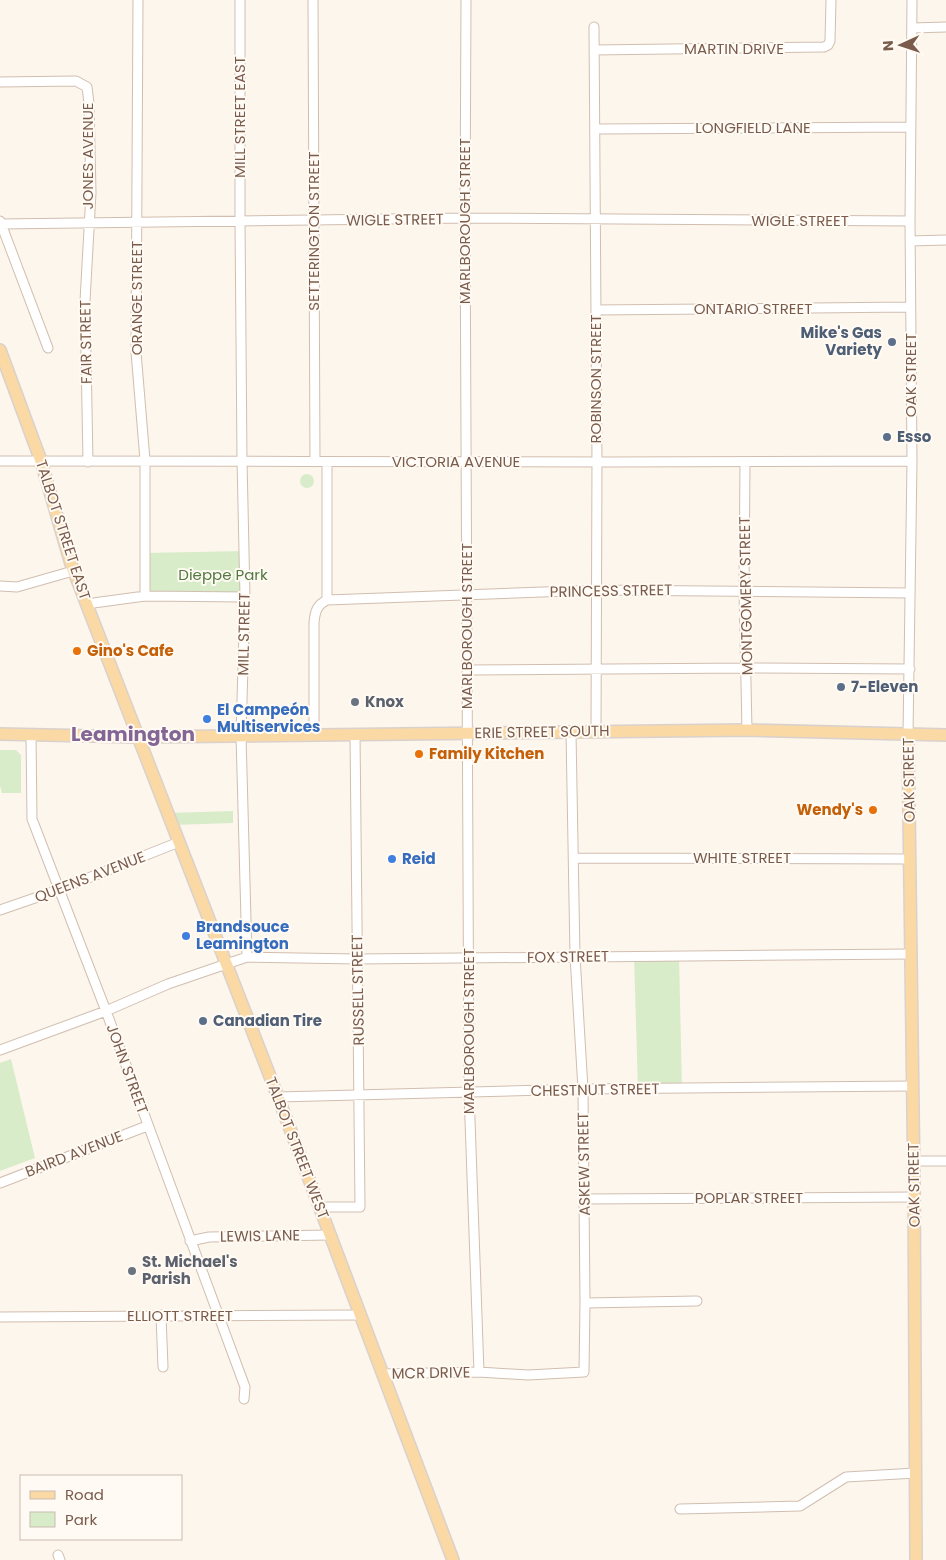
<svg xmlns="http://www.w3.org/2000/svg" width="946" height="1560" viewBox="0 0 946 1560" font-family="Poppins,sans-serif">
	<style>
		.green { fill: #d8ecc9 }
		.lines { fill: none; stroke-linecap: round; stroke-linejoin: round }
		.minor-casing { stroke: #d1beb0; stroke-width: 11 }
		.major-casing { stroke: #dad1cd; stroke-width: 14 }
		.minor { stroke: #fff; stroke-width: 9 }
		.major { stroke: #fbd9a5; stroke-width: 11 }
		.service-dot { fill: #5c6f8a; stroke: #fffaf3; stroke-width: 2 }
		.food-dot { fill: #e8710a; stroke: #fffaf3; stroke-width: 2 }
		.worship-dot { fill: #6b7280; stroke: #fffaf3; stroke-width: 2 }
		.shop-dot { fill: #3f7fe0; stroke: #fffaf3; stroke-width: 2 }
		.labels { text-anchor: middle; stroke-width: 4; stroke-linejoin: round; paint-order: stroke }
		.street-label { font-size: 15px; fill: #7a5c4d; stroke: #fffaf3 }
		.service-label { font-size: 15px; font-weight: bold; fill: #4e5e75; stroke: #fffaf3; text-anchor: start }
		.park-label { font-size: 15px; fill: #537a41; stroke: #fffaf3 }
		.food-label { font-size: 15px; font-weight: bold; fill: #c56008; stroke: #fffaf3; text-anchor: start }
		.worship-label { font-size: 15px; font-weight: bold; fill: #5b616d; stroke: #fffaf3; text-anchor: start }
		.shop-label { font-size: 15px; font-weight: bold; fill: #366cbe; stroke: #fffaf3; text-anchor: start }
		.district-label { font-size: 20px; font-weight: bold; fill: #846695; stroke: #fffaf3 }
	</style>
	<rect width="100%" height="100%" fill="#fdf6ec"/>
	<path class="green" d="M300 481a7 7 0 1 1 14 0a7 7 0 1 1-14 0Z
		M244 551 245 597 145 596V553Z
		M0 750H16L21 755V793H2L0 786Z
		M233 811V823L172 825 168 813Z
		M634 956H679L682 1089 638 1090Z
		M11 1059 35 1158 0 1171V1063Z"/>
	<g class="lines">
		<g class="minor-casing">
			<path id="minor" d="M138 0 136 352 145 460V596
				M240 0V220L242 460 245 597 241 735 247 957
				M313 0 315 462
				M466 0 465 218 469 1092 479 1372
				M594 27 597 461 596 731
				M912 28 946 27
				M594 50 824 47 828 45 830 41 831 0
				M0 82 76 81 87 87 89 103 91 193 85 301 88 462
				M595 129 910 127
				M0 221 48 348
				M0 224 465 218 910 221
				M910 241 946 240
				M596 310 910 307
				M0 461C304 461 608 463 912 461
				M745 462 744 590 747 730
				M327 463V600
				M0 586 17 587 73 571
				M86 604 145 596 245 597
				M467 670 746 668 910 669
				M31 735 32 819 106 1011 245 1387 244 1399
				M314 735V623C315 611 317 605 327 600L597 590 910 593
				M908 735 912 461 910 221 912 0
				M575 858 910 859
				M0 910 58 890 179 842
				M0 1050 106 1011 168 984 247 957 357 959 911 954
				M278 1097 583 1089 913 1086
				M914 1161H946
				M0 1183 147 1126
				M584 1199 914 1197
				M320 1207H360L355 734
				M190 1241 209 1237 331 1235
				M585 1303 697 1301
				M161 1315 163 1367
				M0 1317 361 1315
				M382 1374 479 1372 528 1375 584 1372 585 1303 583 1089 575 956 571 732
				M680 1509 800 1506 846 1477 916 1473
				M58 1555 60 1560"/>
		</g>
		<g class="major-casing">
			<path id="major" d="M0 350 41 461 71 564 278 1097 453 1560
				M0 734 138 737 747 730 946 735
				M908 735 914 1184 916 1560"/>
		</g>
		<use href="#minor" class="minor"/>
		<use href="#major" class="major"/>
	</g>
	<g class="service-dot">
		<circle cx="892" cy="342" r="5"/>
		<circle cx="887" cy="437" r="5"/>
		<circle cx="841" cy="687" r="5"/>
		<circle cx="203" cy="1021" r="5"/>
	</g>
	<g class="food-dot">
		<circle cx="77" cy="651" r="5"/>
		<circle cx="419" cy="754" r="5"/>
		<circle cx="873" cy="810" r="5"/>
	</g>
	<g class="worship-dot">
		<circle cx="355" cy="702" r="5"/>
		<circle cx="132" cy="1271" r="5"/>
	</g>
	<g class="shop-dot">
		<circle cx="207" cy="719" r="5"/>
		<circle cx="392" cy="859" r="5"/>
		<circle cx="186" cy="936" r="5"/>
	</g>
	<g class="labels">
		<g class="street-label">
			<text x="734" y="54">MARTIN DRIVE</text>
			<text transform="translate(240 117) rotate(-90)" y="5">MILL STREET EAST</text>
			<text x="753" y="133">LONGFIELD LANE</text>
			<text transform="translate(88 156) rotate(-90)" y="5">JONES AVENUE</text>
			<text transform="translate(395 220) rotate(-1)" y="5">WIGLE STREET</text>
			<text transform="translate(465 221) rotate(-90)" y="5">MARLBOROUGH STREET</text>
			<text x="800" y="226">WIGLE STREET</text>
			<text transform="translate(314 231) rotate(-90)" y="5">SETTERINGTON STREET</text>
			<text transform="translate(137 298) rotate(-90)" y="5">ORANGE STREET</text>
			<text x="753" y="314">ONTARIO STREET</text>
			<text transform="translate(86 342) rotate(-91)" y="5">FAIR STREET</text>
			<text transform="translate(911 375) rotate(-90)" y="5">OAK STREET</text>
			<text transform="translate(596 379) rotate(-90)" y="5">ROBINSON STREET</text>
			<text x="456" y="467">VICTORIA AVENUE</text>
			<text transform="translate(63 530) rotate(72)" y="5">TALBOT STREET EAST</text>
			<text transform="translate(611 591) rotate(-1)" y="5">PRINCESS STREET</text>
			<text transform="translate(746 596) rotate(-91)" y="5">MONTGOMERY STREET</text>
			<text transform="translate(467 626) rotate(-90)" y="5">MARLBOROUGH STREET</text>
			<text transform="translate(244 634) rotate(-89)" y="5">MILL STREET</text>
			<text transform="translate(542 732) rotate(-1)" y="5">ERIE STREET SOUTH</text>
			<text transform="translate(909 780) rotate(-91)" y="5">OAK STREET</text>
			<text x="742" y="863">WHITE STREET</text>
			<text transform="translate(90 877) rotate(-21)" y="5">QUEENS AVENUE</text>
			<text transform="translate(568 957) rotate(-1)" y="5">FOX STREET</text>
			<text transform="translate(358 990) rotate(-91)" y="5">RUSSELL STREET</text>
			<text transform="translate(469 1031) rotate(-90)" y="5">MARLBOROUGH STREET</text>
			<text transform="translate(127 1069) rotate(70)" y="5">JOHN STREET</text>
			<text transform="translate(595 1090) rotate(-1)" y="5">CHESTNUT STREET</text>
			<text transform="translate(297 1148) rotate(69)" y="5">TALBOT STREET WEST</text>
			<text transform="translate(74 1154) rotate(-21)" y="5">BAIRD AVENUE</text>
			<text transform="translate(584 1164) rotate(-91)" y="5">ASKEW STREET</text>
			<text transform="translate(914 1185) rotate(-91)" y="5">OAK STREET</text>
			<text x="749" y="1203">POPLAR STREET</text>
			<text transform="translate(260 1236) rotate(-1)" y="5">LEWIS LANE</text>
			<text x="180" y="1321">ELLIOTT STREET</text>
			<text transform="translate(431 1373) rotate(-1)" y="5">MCR DRIVE</text>
		</g>
		<g class="service-label">
			<text x="882" y="338" text-anchor="end">Mike's Gas<tspan x="882" dy="17">Variety</tspan></text>
			<text x="897" y="442">Esso</text>
			<text x="851" y="692">7-Eleven</text>
			<text x="213" y="1026">Canadian Tire</text>
		</g>
		<g class="park-label">
			<text x="223" y="580">Dieppe Park</text>
		</g>
		<g class="food-label">
			<text x="87" y="656">Gino's Cafe</text>
			<text x="429" y="759">Family Kitchen</text>
			<text x="863" y="815" text-anchor="end">Wendy's</text>
		</g>
		<g class="worship-label">
			<text x="365" y="707">Knox</text>
			<text x="142" y="1267">St. Michael's<tspan x="142" dy="17">Parish</tspan></text>
		</g>
		<g class="shop-label">
			<text x="217" y="715">El Campeón<tspan x="217" dy="17">Multiservices</tspan></text>
			<text x="402" y="864">Reid</text>
			<text x="196" y="932">Brandsouce<tspan x="196" dy="17">Leamington</tspan></text>
		</g>
		<g class="district-label">
			<text x="133" y="741">Leamington</text>
		</g>
	</g>
	<rect x="20" y="1475" width="162" height="65" fill="#fffaf3" stroke="#cabbb1"/>
	<rect x="30" y="1491" width="25" height="8" fill="#fbd9a5" stroke="#cabbb1"/>
	<text x="65" y="1500" font-size="15" fill="#7a5c4d">Road</text>
	<rect x="30" y="1512" width="25" height="15" fill="#d8ecc9" stroke="#cabbb1"/>
	<text x="65" y="1525" font-size="15" fill="#7a5c4d">Park</text>
	<g transform="translate(901 45) rotate(267)" stroke="#fffaf3" stroke-width="4" paint-order="stroke">
	<path d="M0-4L9 19L0 12L-9 19Z" fill="#7a5c4d"/>
	<text y="-8" font-size="14" font-weight="bold" text-anchor="middle" fill="#7a5c4d">N</text>
	</g>
</svg>
